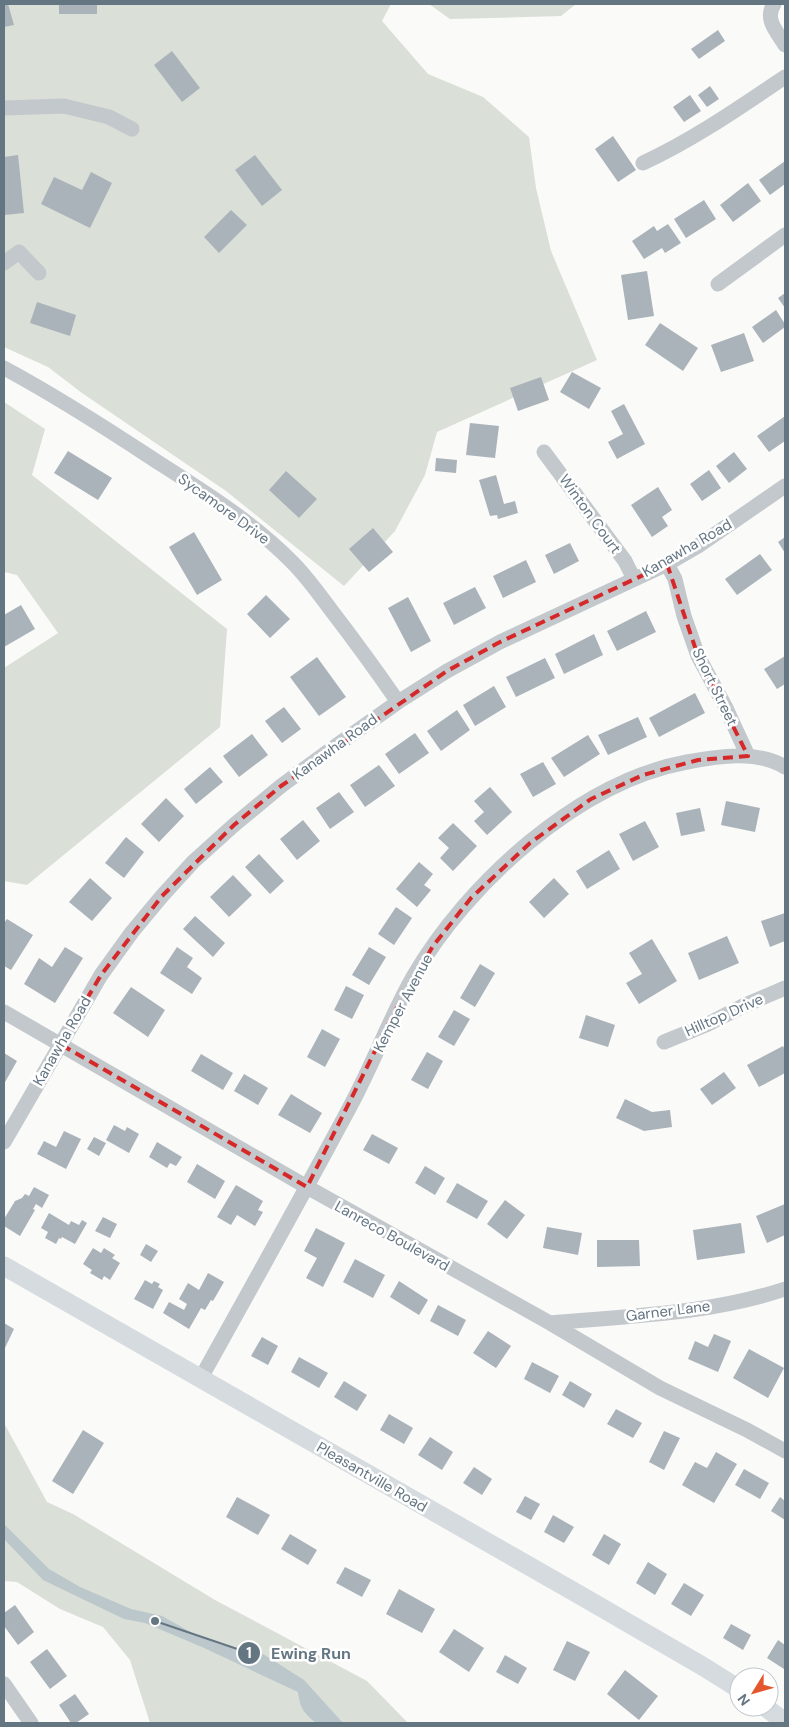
<svg xmlns="http://www.w3.org/2000/svg" width="789" height="1727" viewBox="0 0 789 1727" font-family="'DM Sans',sans-serif">
	<style>
		.green { fill: #dadfd7 }
		.water { fill: #bbc7cb }
		.building { fill: #aab3b9 }
		.lines { fill: none; stroke-linecap: round; stroke-linejoin: round }
		.minor { stroke: #c3c8cc; stroke-width: 15 }
		.major { stroke: #d6dbdf; stroke-width: 19 }
		.marked { fill: none; stroke: #d62828; stroke-width: 4; stroke-dasharray: 10 6; stroke-linejoin: round }
		.labels { text-anchor: middle; stroke-width: 5; stroke-linejoin: round; paint-order: stroke }
		.street-label { font-size: 15px; fill: #657683; stroke: #fff }
		.leader { fill: none; stroke: #657683; stroke-width: 2 }
		.callout-dot { fill: #657683; stroke: #fff; stroke-width: 2 }
		.mark-label { font-size: 15px; text-anchor: middle; font-weight: bold; fill: #fff }
		.callout-label { font-size: 16px; text-anchor: middle; font-weight: bold; fill: #657683; stroke: #fff; stroke-width: 5; stroke-linejoin: round; paint-order: stroke }
	</style>
	<rect width="100%" height="100%" fill="#fafaf8"/>
	<path class="green" d="M4 4H391L382 21 428 74 483 97 529 137 536 188 551 251 597 360 437 432 425 475 395 531 344 586 226 491 82 393 48 367 4 347Z
		M429 4H576L561 16 450 19Z
		M4 402 45 429 32 475 227 629 220 727 27 885 4 881V668L58 633 17 575 4 572Z
		M4 1423 47 1502 73 1514 215 1600 367 1681 408 1723H150L130 1660 103 1627 60 1609 17 1582 4 1581Z"/>
	<path class="water" d="M4 1524 49 1569 80 1587 131 1609 162 1616 194 1634 219 1644 263 1654 304 1680 343 1723H316C303 1712 300 1708 298 1692L202 1647 145 1623 124 1619 43 1580 4 1539Z"/>
	<path class="building" d="M4 4H8L14 25 4 27Z
		M59 4H97V14H59Z
		M718 30 725 41 699 59 691 49Z
		M172 51 200 88 182 102 154 65Z
		M710 86 719 99 707 107 698 95Z
		M690 95 701 111 684 122 673 107Z
		M613 136 636 170 618 182 595 149Z
		M18 155 24 213 4 215V157Z
		M255 155 282 190 262 206 235 170Z
		M785 161V184L770 195 759 180Z
		M91 172 112 183 90 228 41 204 54 177 82 190Z
		M748 183 761 201 733 222 720 205Z
		M704 200 716 219 686 238 674 219Z
		M231 210 247 225 219 253 204 237Z
		M668 224 681 243 665 253 662 248 644 259 632 241 654 226 657 231Z
		M647 271 654 316 628 320 621 275Z
		M785 293V308L778 298Z
		M37 302 76 315 70 336 30 323Z
		M776 310 785 324V327L763 343 752 327Z
		M660 323 698 348 683 371 645 345Z
		M744 333 754 361 721 372 711 345Z
		M572 372 601 388 589 409 560 392Z
		M541 377 549 400 518 411 510 388Z
		M624 404 645 444 617 459 608 442 623 434 611 411Z
		M785 416V441L769 452 757 436Z
		M470 423 499 426 495 458 466 455Z
		M68 451 112 478 98 500 54 473Z
		M734 452 747 469 729 483 716 466Z
		M436 458 457 460 456 473 435 471Z
		M709 470 721 488 702 501 690 484Z
		M286 471 317 499 299 518 269 490Z
		M496 475 504 504 515 501 518 513 498 519 497 515 490 516 479 480Z
		M658 487 672 510 662 517 668 526 652 537 631 505Z
		M373 528 393 552 369 572 349 549Z
		M194 532 222 580 197 595 169 547Z
		M785 537V553L778 542Z
		M570 543 579 561 554 574 545 555Z
		M760 554 772 570 737 595 725 579Z
		M526 560 536 582 503 598 493 576Z
		M475 587 486 608 454 625 443 603Z
		M266 595 290 619 270 638 247 614Z
		M408 597 431 641 411 652 388 608Z
		M21 605 35 629 4 647V615Z
		M646 611 656 632 617 651 607 631Z
		M594 634 603 655 564 674 555 654Z
		M785 656V684L777 689 764 669Z
		M317 657 346 697 319 716 290 677Z
		M545 658 555 678 516 697 506 677Z
		M494 686 506 707 475 726 463 705Z
		M695 693 705 713 659 737 649 718Z
		M284 707 301 729 282 743 265 721Z
		M457 710 470 730 441 751 427 731Z
		M638 717 647 737 608 755 598 735Z
		M415 733 429 753 399 774 385 754Z
		M252 734 268 755 239 777 223 756Z
		M588 735 600 754 564 777 551 758Z
		M543 762 556 784 533 797 520 774Z
		M379 765 395 786 365 807 350 785Z
		M210 767 223 782 196 804 184 789Z
		M490 787 512 812 487 835 474 821 484 812 474 801Z
		M339 792 354 812 330 829 316 808Z
		M166 798 184 816 159 842 141 824Z
		M726 801 760 808 755 832 721 825Z
		M700 808 705 831 681 836 676 813Z
		M303 820 320 841 297 860 280 839Z
		M645 821 659 847 633 861 619 834Z
		M453 823 477 846 453 871 440 858 449 848 438 838Z
		M126 837 144 852 124 878 105 863Z
		M609 850 620 869 587 889 576 871Z
		M259 854 284 881 270 894 245 867Z
		M419 862 433 874 424 885 431 890 417 907 396 889Z
		M233 875 252 895 229 917 210 897Z
		M90 878 112 898 92 921 69 902Z
		M554 878 569 894 544 918 529 902Z
		M396 907 412 918 394 945 378 934Z
		M785 913V941L770 947 761 921Z
		M195 916 225 943 213 957 183 929Z
		M7 919 33 935 11 970 4 966V923Z
		M727 936 739 963 699 980 688 953Z
		M652 939 677 981 639 1004 626 983 642 974 629 953Z
		M65 947 83 958 55 1003 24 984 39 958 52 967Z
		M177 947 193 958 187 967 202 978 192 994 160 973Z
		M369 947 386 957 369 985 352 975Z
		M480 964 495 973 475 1007 460 998Z
		M346 986 364 995 352 1019 334 1010Z
		M131 987 165 1010 148 1037 113 1013Z
		M454 1010 470 1019 454 1046 438 1037Z
		M586 1015 615 1025 608 1047 579 1038Z
		M322 1029 340 1039 325 1067 307 1057Z
		M783 1046 785 1050V1073L759 1087 747 1065Z
		M427 1052 443 1061 428 1089 411 1080Z
		M4 1053 17 1061 4 1084Z
		M201 1054 233 1073 223 1090 191 1071Z
		M724 1072 736 1088 712 1105 700 1089Z
		M244 1074 268 1088 258 1105 234 1091Z
		M291 1094 322 1113 310 1133 278 1115Z
		M625 1099 652 1112 670 1110 672 1127 644 1131 616 1118Z
		M114 1125 125 1131 127 1127 139 1134 129 1153 106 1140Z
		M64 1131 81 1139 66 1169 37 1154 44 1141 56 1147Z
		M372 1134 398 1148 389 1164 363 1150Z
		M94 1137 106 1143 99 1156 87 1149Z
		M157 1142 182 1157 176 1166 170 1163 167 1168 149 1157Z
		M197 1164 225 1181 215 1199 187 1182Z
		M425 1166 445 1178 435 1195 415 1183Z
		M457 1183 488 1201 477 1219 446 1202Z
		M236 1185 263 1201 258 1210 263 1212 255 1226 237 1215 231 1225 217 1217Z
		M34 1187 49 1195 42 1208 36 1204 33 1209 35 1210 20 1236 4 1226V1219L15 1201 22 1198 25 1194 29 1196Z
		M505 1200 525 1215 507 1239 487 1224Z
		M785 1204V1235L767 1243 756 1216Z
		M49 1213 69 1225 71 1221 79 1225 82 1220 87 1223 75 1244 62 1237 61 1239 59 1238 56 1244 45 1238 48 1232 41 1228Z
		M103 1217 117 1224 110 1238 95 1231Z
		M741 1223 745 1253 697 1260 693 1230Z
		M547 1227 582 1233 578 1255 543 1248Z
		M316 1228 345 1243 323 1287 306 1278 317 1258 304 1251Z
		M597 1240H639L640 1266 597 1267Z
		M146 1244 158 1251 151 1262 140 1255Z
		M93 1248 101 1253 104 1248 115 1255 112 1258 120 1263 110 1280 104 1276 102 1280 90 1273 92 1270 83 1264Z
		M355 1259 385 1275 373 1298 343 1282Z
		M208 1273 224 1282 213 1301 211 1300 205 1310 201 1308 189 1329 163 1313 169 1302 184 1310 187 1304 179 1299 188 1283 199 1290Z
		M145 1280 152 1284 154 1281 160 1284 158 1287 163 1290 153 1309 134 1299Z
		M399 1281 428 1300 419 1315 390 1297Z
		M438 1305 466 1320 458 1336 430 1321Z
		M4 1323 14 1329 4 1350Z
		M488 1331 511 1346 496 1368 473 1353Z
		M714 1334 731 1341 718 1372 688 1359 695 1341 708 1347Z
		M262 1337 278 1346 268 1365 251 1356Z
		M749 1349 784 1368 768 1398 733 1378Z
		M299 1357 328 1373 319 1388 291 1372Z
		M532 1362 559 1376 550 1393 524 1379Z
		M344 1381 367 1395 357 1411 334 1397Z
		M570 1381 592 1394 584 1408 562 1395Z
		M616 1409 642 1423 633 1438 607 1424Z
		M389 1414 413 1428 404 1444 380 1430Z
		M83 1430 104 1443 73 1494 52 1481Z
		M664 1431 680 1438 664 1470 649 1462Z
		M430 1437 453 1452 442 1470 418 1455Z
		M716 1452 737 1464 714 1503 682 1485 695 1462 707 1468Z
		M474 1467 492 1479 482 1495 463 1483Z
		M744 1469 769 1483 760 1499 735 1485Z
		M525 1496 540 1504 531 1520 516 1512Z
		M237 1497 270 1515 258 1535 226 1517Z
		M780 1497 785 1501V1520L771 1511Z
		M553 1515 574 1527 564 1543 544 1532Z
		M290 1534 317 1550 308 1565 281 1549Z
		M604 1534 621 1544 609 1565 592 1555Z
		M648 1562 667 1574 655 1595 636 1583Z
		M345 1567 371 1580 362 1597 336 1583Z
		M684 1583 704 1595 691 1616 671 1604Z
		M399 1589 435 1609 422 1633 386 1614Z
		M15 1605 34 1632 18 1645 4 1626V1613Z
		M731 1624 751 1635 743 1650 723 1638Z
		M454 1629 484 1648 469 1672 439 1652Z
		M778 1640 785 1645V1667L784 1669 767 1658Z
		M567 1641 590 1652 575 1681 553 1670Z
		M47 1649 67 1676 50 1689 30 1662Z
		M505 1655 527 1668 518 1684 496 1672Z
		M625 1670 658 1696 639 1720 607 1694Z
		M75 1694 89 1714 76 1723H71L59 1705Z"/>
	<g class="lines">
		<path class="minor" d="M774 4C764 19 777 32 785 45
			M4 108 64 106 109 117 132 129
			M643 163C693 140 739 108 785 77
			M4 263 19 252 39 273
			M718 284 785 235
			M4 368C56 396 106 428 156 461 203 491 253 522 293 563 307 577 319 594 331 610 354 640 376 670 398 702
			M544 452 625 561 634 579
			M667 564 675 579 684 616 698 656 725 706 748 756
			M4 1012 307 1187 550 1323 660 1388 747 1430 785 1451
			M664 1042 708 1024 743 1006 785 988
			M4 1142 101 975 132 932 162 896 193 862 234 825 281 786 330 750 398 702 447 671 500 642 667 564 698 546 785 486
			M550 1323C628 1316 710 1314 785 1289
			M201 1378C247 1295 293 1213 338 1129 346 1114 354 1100 361 1085 379 1049 393 1012 413 977 467 884 578 782 687 762 719 756 757 750 785 767
			M4 1684 31 1723"/>
		<path class="major" d="M4 1266 578 1594 704 1667 739 1689
			M765 1707 785 1722"/>
	</g>
	<path class="marked" d="M667 564 698 656 748 756 698 760 643 775 591 799 530 843 471 898 433 946 395 1011 307 1187 60 1044 101 975 162 896 234 825 281 786 447 671 500 642Z"/>
	<g class="labels">
		<g class="street-label">
			<text transform="translate(224 509) rotate(36)" y="5">Sycamore Drive</text>
			<text transform="translate(590 514) rotate(54)" y="5">Winton Court</text>
			<text transform="translate(687 548) rotate(-30)" y="5">Kanawha Road</text>
			<text transform="translate(715 687) rotate(64)" y="5">Short Street</text>
			<text transform="translate(335 747) rotate(-36)" y="5">Kanawha Road</text>
			<text transform="translate(403 1003) rotate(-62)" y="5">Kemper Avenue</text>
			<text transform="translate(724 1015) rotate(-24)" y="5">Hilltop Drive</text>
			<text transform="translate(62 1041) rotate(-60)" y="5">Kanawha Road</text>
			<text transform="translate(392 1236) rotate(29)" y="5">Lanreco Boulevard</text>
			<text transform="translate(668 1311) rotate(-7)" y="5">Garner Lane</text>
			<text transform="translate(372 1477) rotate(30)" y="5">Pleasantville Road</text>
		</g>
	</g>
	<path class="leader" d="M155 1621L249 1653"/>
	<g class="callout-dot">
		<circle cx="155" cy="1621" r="5"/>
		<circle cx="249" cy="1653" r="12"/>
	</g>
	<g class="mark-label">
		<text x="249" y="1658">1</text>
	</g>
	<g class="callout-label">
		<text x="311" y="1659">Ewing Run</text>
	</g>
	<rect width="789" height="1727" fill="none" stroke="#657683" stroke-width="10"/>
	<g transform="translate(754 1692) rotate(233)"><circle r="24" fill="#ffffff" stroke="#c1c8cd"/>
	<path d="M0-4L9 19L0 12L-9 19Z" fill="#e4572e"/>
	<text y="-8" font-size="14" font-weight="bold" text-anchor="middle" fill="#657683">N</text>
	</g>
</svg>
